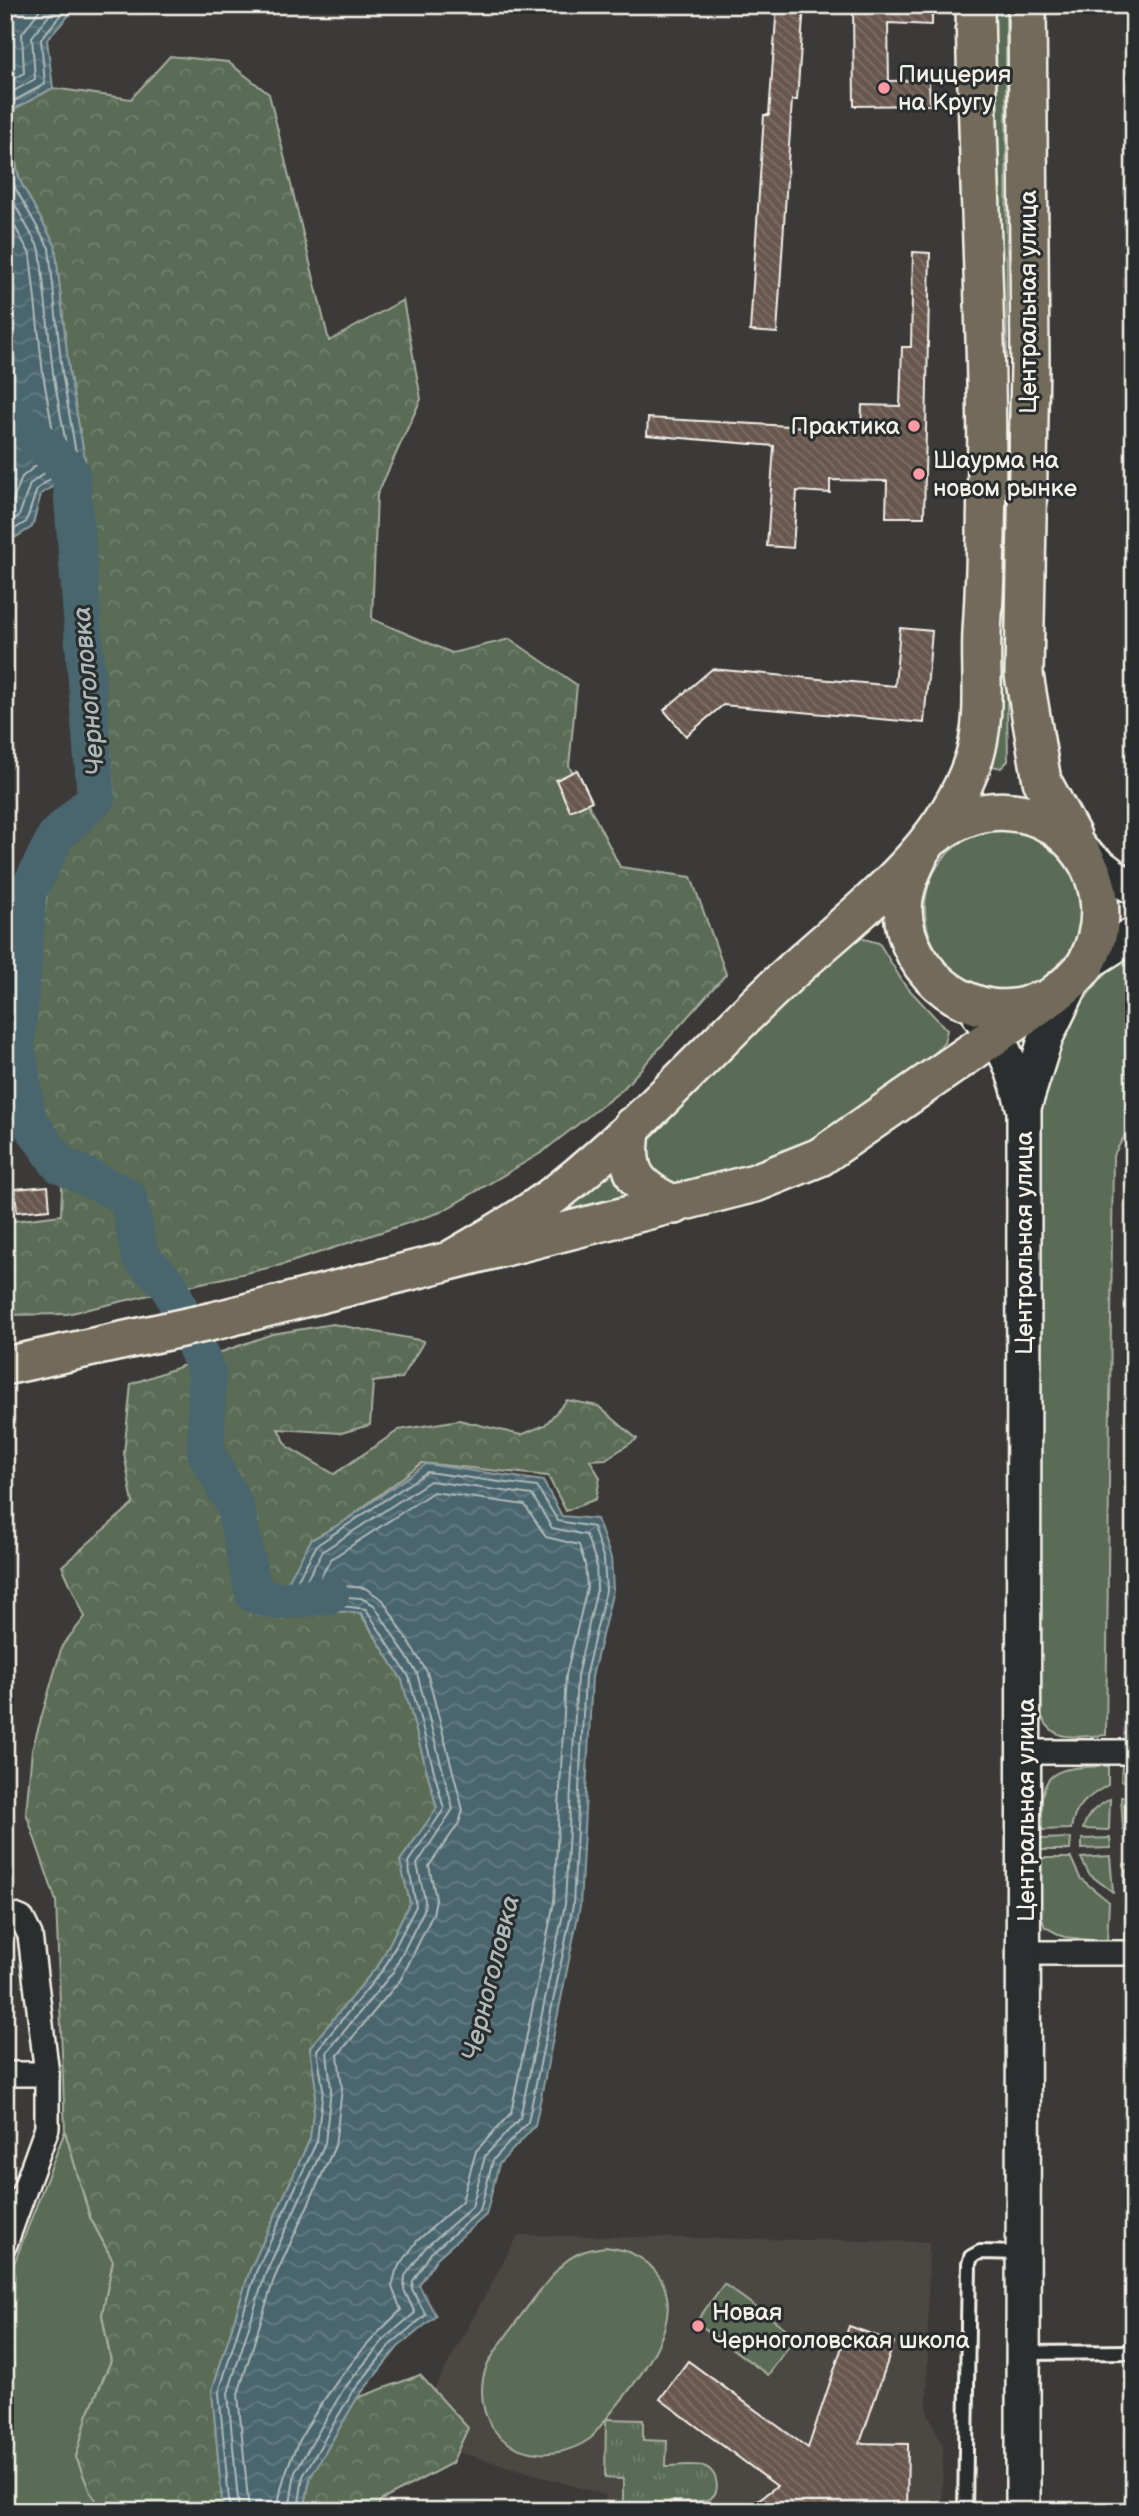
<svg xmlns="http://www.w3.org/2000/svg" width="1139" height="2516" viewBox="0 0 1139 2516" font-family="'Balsamiq Sans',sans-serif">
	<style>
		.built { fill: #4c4642 }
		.green { fill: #5a6c56; stroke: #a7ae9f; stroke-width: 2 }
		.forest { fill: url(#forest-crowns); stroke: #a7ae9f; stroke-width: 2 }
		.park { fill: url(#park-tufts); stroke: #a7ae9f; stroke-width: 2 }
		.water { fill: url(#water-waves); stroke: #8e9d9f; stroke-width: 2 }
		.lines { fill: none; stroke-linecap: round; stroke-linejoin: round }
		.shore { stroke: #b0b9b7; stroke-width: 2 }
		.river { stroke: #4a656e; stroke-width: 38 }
		.building { fill: url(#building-back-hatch); stroke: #f4f1e8; stroke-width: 2 }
		.lane-casing { stroke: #f4f1e8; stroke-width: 18 }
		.street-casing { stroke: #f4f1e8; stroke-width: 28 }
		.secondary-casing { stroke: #f4f1e8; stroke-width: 38 }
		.primary-casing { stroke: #f4f1e8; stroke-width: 42 }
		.lane { stroke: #2a2d2e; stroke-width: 12 }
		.street { stroke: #2a2d2e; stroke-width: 23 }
		.secondary { stroke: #2a2d2e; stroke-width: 33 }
		.primary { stroke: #726b5a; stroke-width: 37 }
		.poi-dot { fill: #ff9aa2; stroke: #2a2d2e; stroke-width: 2.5 }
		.labels { text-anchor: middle; stroke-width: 6; stroke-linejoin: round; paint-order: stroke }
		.poi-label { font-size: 24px; fill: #f4f1e8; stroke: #2a2d2e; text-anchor: start }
		.street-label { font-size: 24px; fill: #f4f1e8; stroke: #2a2d2e }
		.water-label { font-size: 26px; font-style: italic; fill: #b0b9b7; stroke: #2a2d2e }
	</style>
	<defs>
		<pattern id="forest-crowns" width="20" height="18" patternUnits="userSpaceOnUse" patternTransform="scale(1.75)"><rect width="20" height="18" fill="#5a6c56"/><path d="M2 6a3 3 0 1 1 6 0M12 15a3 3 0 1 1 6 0" fill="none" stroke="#72816e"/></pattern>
		<pattern id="park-tufts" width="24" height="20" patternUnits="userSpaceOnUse" patternTransform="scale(1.75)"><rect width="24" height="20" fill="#5a6c56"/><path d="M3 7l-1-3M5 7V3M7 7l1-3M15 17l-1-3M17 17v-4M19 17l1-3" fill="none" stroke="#72816e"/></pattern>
		<pattern id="water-waves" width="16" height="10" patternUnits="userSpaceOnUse" patternTransform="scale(1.75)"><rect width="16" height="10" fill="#4a656e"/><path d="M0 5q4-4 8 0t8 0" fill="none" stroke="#657c83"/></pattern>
		<pattern id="building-back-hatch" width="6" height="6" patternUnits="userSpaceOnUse" patternTransform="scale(1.75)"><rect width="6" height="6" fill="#67574f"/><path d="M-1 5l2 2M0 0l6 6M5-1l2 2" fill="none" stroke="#7d7068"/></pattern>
	</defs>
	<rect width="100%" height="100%" fill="#3c3a38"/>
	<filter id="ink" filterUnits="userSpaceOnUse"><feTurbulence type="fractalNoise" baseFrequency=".0143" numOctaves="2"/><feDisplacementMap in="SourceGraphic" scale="14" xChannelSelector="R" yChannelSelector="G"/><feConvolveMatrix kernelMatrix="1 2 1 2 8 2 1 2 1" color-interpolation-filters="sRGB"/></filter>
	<g filter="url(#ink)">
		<path class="built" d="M518 2235 929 2242 927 2411 943 2446 942 2511H605V2495L408 2437Z"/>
		<path class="green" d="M990 5H1003L1006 10 1007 358 992 356Z
			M991 641H1006L1008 761 1001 768 992 766 990 758Z
			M925 909a80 80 0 1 1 160 0a80 80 0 1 1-160 0Z
			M857 937 879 943 904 984 947 1030 944 1043 928 1062 820 1142 670 1192 656 1185 641 1135 653 1121Z
			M1134 948V1120L1113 1156 1106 1735C1075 1736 1054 1745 1040 1713V1109C1050 1047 1083 987 1134 948Z
			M617 1157 638 1199 568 1214 567 1206Z
			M1122 1764H1134V1780L1121 1781Z
			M1108 1766V1785C1089 1796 1074 1806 1071 1829L1040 1830C1040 1769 1050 1768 1108 1766Z
			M1110 1799 1109 1830 1083 1829C1087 1813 1096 1807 1110 1799Z
			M1071 1838 1070 1850H1040V1839Z
			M1110 1838 1111 1848 1082 1849V1839Z
			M1110 1856 1113 1892 1089 1874 1081 1858Z
			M1040 1858H1071L1080 1878 1109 1902 1107 1942 1064 1937 1045 1927 1039 1910Z
			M65 2131 90 2217 113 2261 102 2315 111 2361 88 2414 76 2457 90 2492 104 2511H5V2287Z
			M605 2247C628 2249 646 2257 659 2276 693 2328 621 2398 591 2438 547 2470 481 2451 482 2390 482 2382 484 2372 488 2364 496 2347 551 2274 565 2262 577 2252 590 2249 605 2247Z
			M724 2284 796 2336 768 2375 696 2322Z"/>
		<path class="forest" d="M170 56 228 62 269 94 329 341 403 300 421 399 377 495 372 619 452 653 510 639 577 685 569 766 620 867 691 877 726 974 622 1090 541 1153 441 1212 285 1264 67 1314 5 1315V1222L61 1215 62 1186 41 1163 43 1130 30 1045 33 997 50 871 114 796 86 465 69 371 55 245 20 181 5 114 53 88 131 99Z
			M333 1324 424 1341 402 1378 373 1382 370 1425 341 1433 278 1429 288 1447 334 1474 399 1430 459 1420 521 1435 545 1425 567 1400 598 1406 637 1439 606 1459 590 1460 600 1478 596 1499 566 1511 548 1476 422 1463 342 1523 311 1540 282 1619 317 1610 360 1613 402 1679 437 1808 400 1861 410 1902 380 1963 310 2047 316 2089 310 2139 250 2270 212 2391 223 2511H104L90 2492 76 2457 88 2414 111 2361 102 2315 113 2261 90 2217 65 2131 56 1901 26 1813 32 1750 62 1646 85 1617 62 1566 133 1504 124 1453 131 1384 272 1334Z
			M1121 1797H1134V1819L1130 1829H1123Z
			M1124 1864 1134 1865V1891L1124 1892Z
			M1134 1907V1943H1126L1125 1908Z
			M420 2375 468 2428 452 2463 380 2501 377 2511H304L310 2478 357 2398Z"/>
		<path class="park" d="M606 2419 643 2420V2440L667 2441 666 2466C678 2466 695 2463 706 2467 711 2469 715 2475 716 2480 723 2508 686 2501 670 2501L669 2511H623V2479L605 2478Z"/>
		<path class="water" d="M5 5H78L47 40 53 88 5 114Z
			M5 125 20 181 55 245 69 371 86 465 41 494 32 527 5 544Z
			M426 1464 543 1481 562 1516 597 1519 611 1558 613 1590 592 1677 580 1906 535 2126 499 2164 486 2215 437 2258 419 2285 436 2316 398 2347 357 2398 310 2478 304 2511H223L212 2391 250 2270 310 2139 316 2089 310 2047 380 1963 410 1902 400 1861 437 1808 402 1680 361 1613 317 1610 282 1619 277 1601 311 1540 342 1523Z"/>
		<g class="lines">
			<path class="shore" d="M5 84 24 73 22 34 43 5
				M5 96 35 79 32 37 57 5
				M5 106 45 84 41 39 69 5
				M5 153 13 184 49 248 62 372 77 459 37 489 26 522 5 535
				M5 187 40 250 53 373 68 455 30 484 19 516 5 525
				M5 209 30 254 43 374 56 449 22 477 10 509 5 513
				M230 2511 219 2392 256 2272 317 2141 323 2089 317 2050 385 1967 416 1906 408 1862 444 1809 409 1677 366 1609 317 1603 288 1610 285 1602 317 1545 427 1472 537 1487 558 1521 593 1527 604 1560 606 1590 585 1677 573 1905 528 2122 493 2160 480 2211 431 2253 413 2281 412 2289 426 2315 392 2343 351 2394 303 2476 298 2511
				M239 2511 228 2393 265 2275 325 2143 331 2089 327 2052 393 1972 424 1910 425 1900 417 1864 453 1809 417 1673 374 1605 361 1598 317 1595 303 1598 299 1593 323 1551 430 1481 532 1495 552 1528 586 1535 596 1561 597 1589 577 1676 565 1904 520 2118 485 2156 472 2207 425 2248 405 2276 404 2290 415 2313 386 2337 343 2390 295 2472 289 2511
				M249 2511 238 2394 274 2279 335 2146 342 2089 338 2055 401 1979 433 1914 436 1899 429 1866 459 1823 463 1810 427 1672 383 1600 365 1588 321 1584 319 1580 331 1559 433 1492 525 1505 546 1537 579 1545 585 1564 587 1588 566 1675 554 1902 511 2113 476 2151 462 2201 417 2241 396 2271 392 2287 401 2310C353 2355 281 2443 278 2511"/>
			<path class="river" d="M5 407 71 473 96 798 56 836 28 892 16 1043 27 1118 59 1164 128 1197 140 1256 169 1285 207 1372 206 1453 235 1506 254 1594 277 1601 330 1595"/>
		</g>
		<path class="building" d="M777 5H804L797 100H792L777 333 750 331 764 115H769Z
			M853 5H932V25L888 23 889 81 929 80 930 105 854 106Z
			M913 252 930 253 924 517H886L887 481 830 480V493L797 491 793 548 767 546 774 446 647 435 648 418 861 430 862 405 900 406 902 347H911Z
			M900 628 932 631 924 723 723 705 686 736 664 710 712 669 895 686Z
			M577 770 592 801 570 811 556 780Z
			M48 1186 50 1209 17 1212 15 1189Z
			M849 2326 894 2342 860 2443 908 2444 907 2511H743L777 2486 660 2399 688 2361 808 2448Z"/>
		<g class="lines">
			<g class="lane-casing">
				<path id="lane" d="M1026 2353 1134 2352
					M965 2511 969 2264 971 2257 980 2252 1023 2253"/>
			</g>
			<g class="street-casing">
				<path id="street" d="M1026 1752H1134
					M5 1912 22 1919 30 1935 47 2074V2128L5 2244
					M1026 1953H1134
					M5 2074H47"/>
			</g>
			<g class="secondary-casing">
				<path id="secondary" d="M1086 855 1119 880 1134 887
					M1086 964 1134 934
					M980 1017C1006 1044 1015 1074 1024 1110L1023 2511
					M1024 1107 1046 1037 1074 979"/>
			</g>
			<g class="primary-casing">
				<path id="primary" d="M1027 5 1030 363 1024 675 1042 781 1072 836
					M918 858C910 874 903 891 903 910 905 974 975 1030 1038 1001
					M632 1126C624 1172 634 1186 675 1205
					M452 1259C489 1238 525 1217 559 1191 637 1130 704 1054 776 986 848 917 942 857 974 758 987 719 980 673 982 632 995 423 978 214 975 5
					M5 1366 214 1321 755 1183 820 1157 1055 994C1066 985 1078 976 1086 964 1139 866 1029 762 933 837"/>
			</g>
			<use href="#lane" class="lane"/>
			<use href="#street" class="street"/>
			<use href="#secondary" class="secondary"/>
			<use href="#primary" class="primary"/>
		</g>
	</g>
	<g class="poi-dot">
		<circle cx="884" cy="88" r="7"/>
		<circle cx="914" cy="426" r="7"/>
		<circle cx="919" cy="474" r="7"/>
		<circle cx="698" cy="2326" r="7"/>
	</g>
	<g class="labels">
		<g class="poi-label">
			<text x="898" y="82">Пиццерия<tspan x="898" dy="28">на Кругу</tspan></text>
			<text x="900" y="434" text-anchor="end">Практика</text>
			<text x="933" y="468">Шаурма на<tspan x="933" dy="28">новом рынке</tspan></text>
			<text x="712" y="2320">Новая<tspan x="712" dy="28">Черноголовская школа</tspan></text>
		</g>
		<g class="street-label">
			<text transform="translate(1028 302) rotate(-90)" y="8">Центральная улица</text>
			<text transform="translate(1024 1243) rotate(-90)" y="8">Центральная улица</text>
			<text transform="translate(1026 1810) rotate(-90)" y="8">Центральная улица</text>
		</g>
		<g class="water-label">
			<text transform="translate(88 691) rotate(-95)" y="9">Черноголовка</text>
			<text transform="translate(490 1978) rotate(-76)" y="9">Черноголовка</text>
		</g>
	</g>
	<rect width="1139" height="2516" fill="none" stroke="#2a2d2e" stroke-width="28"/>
	<rect x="14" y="14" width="1111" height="2488" fill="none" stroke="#f4f1e8" stroke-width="2.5" filter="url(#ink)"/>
</svg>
